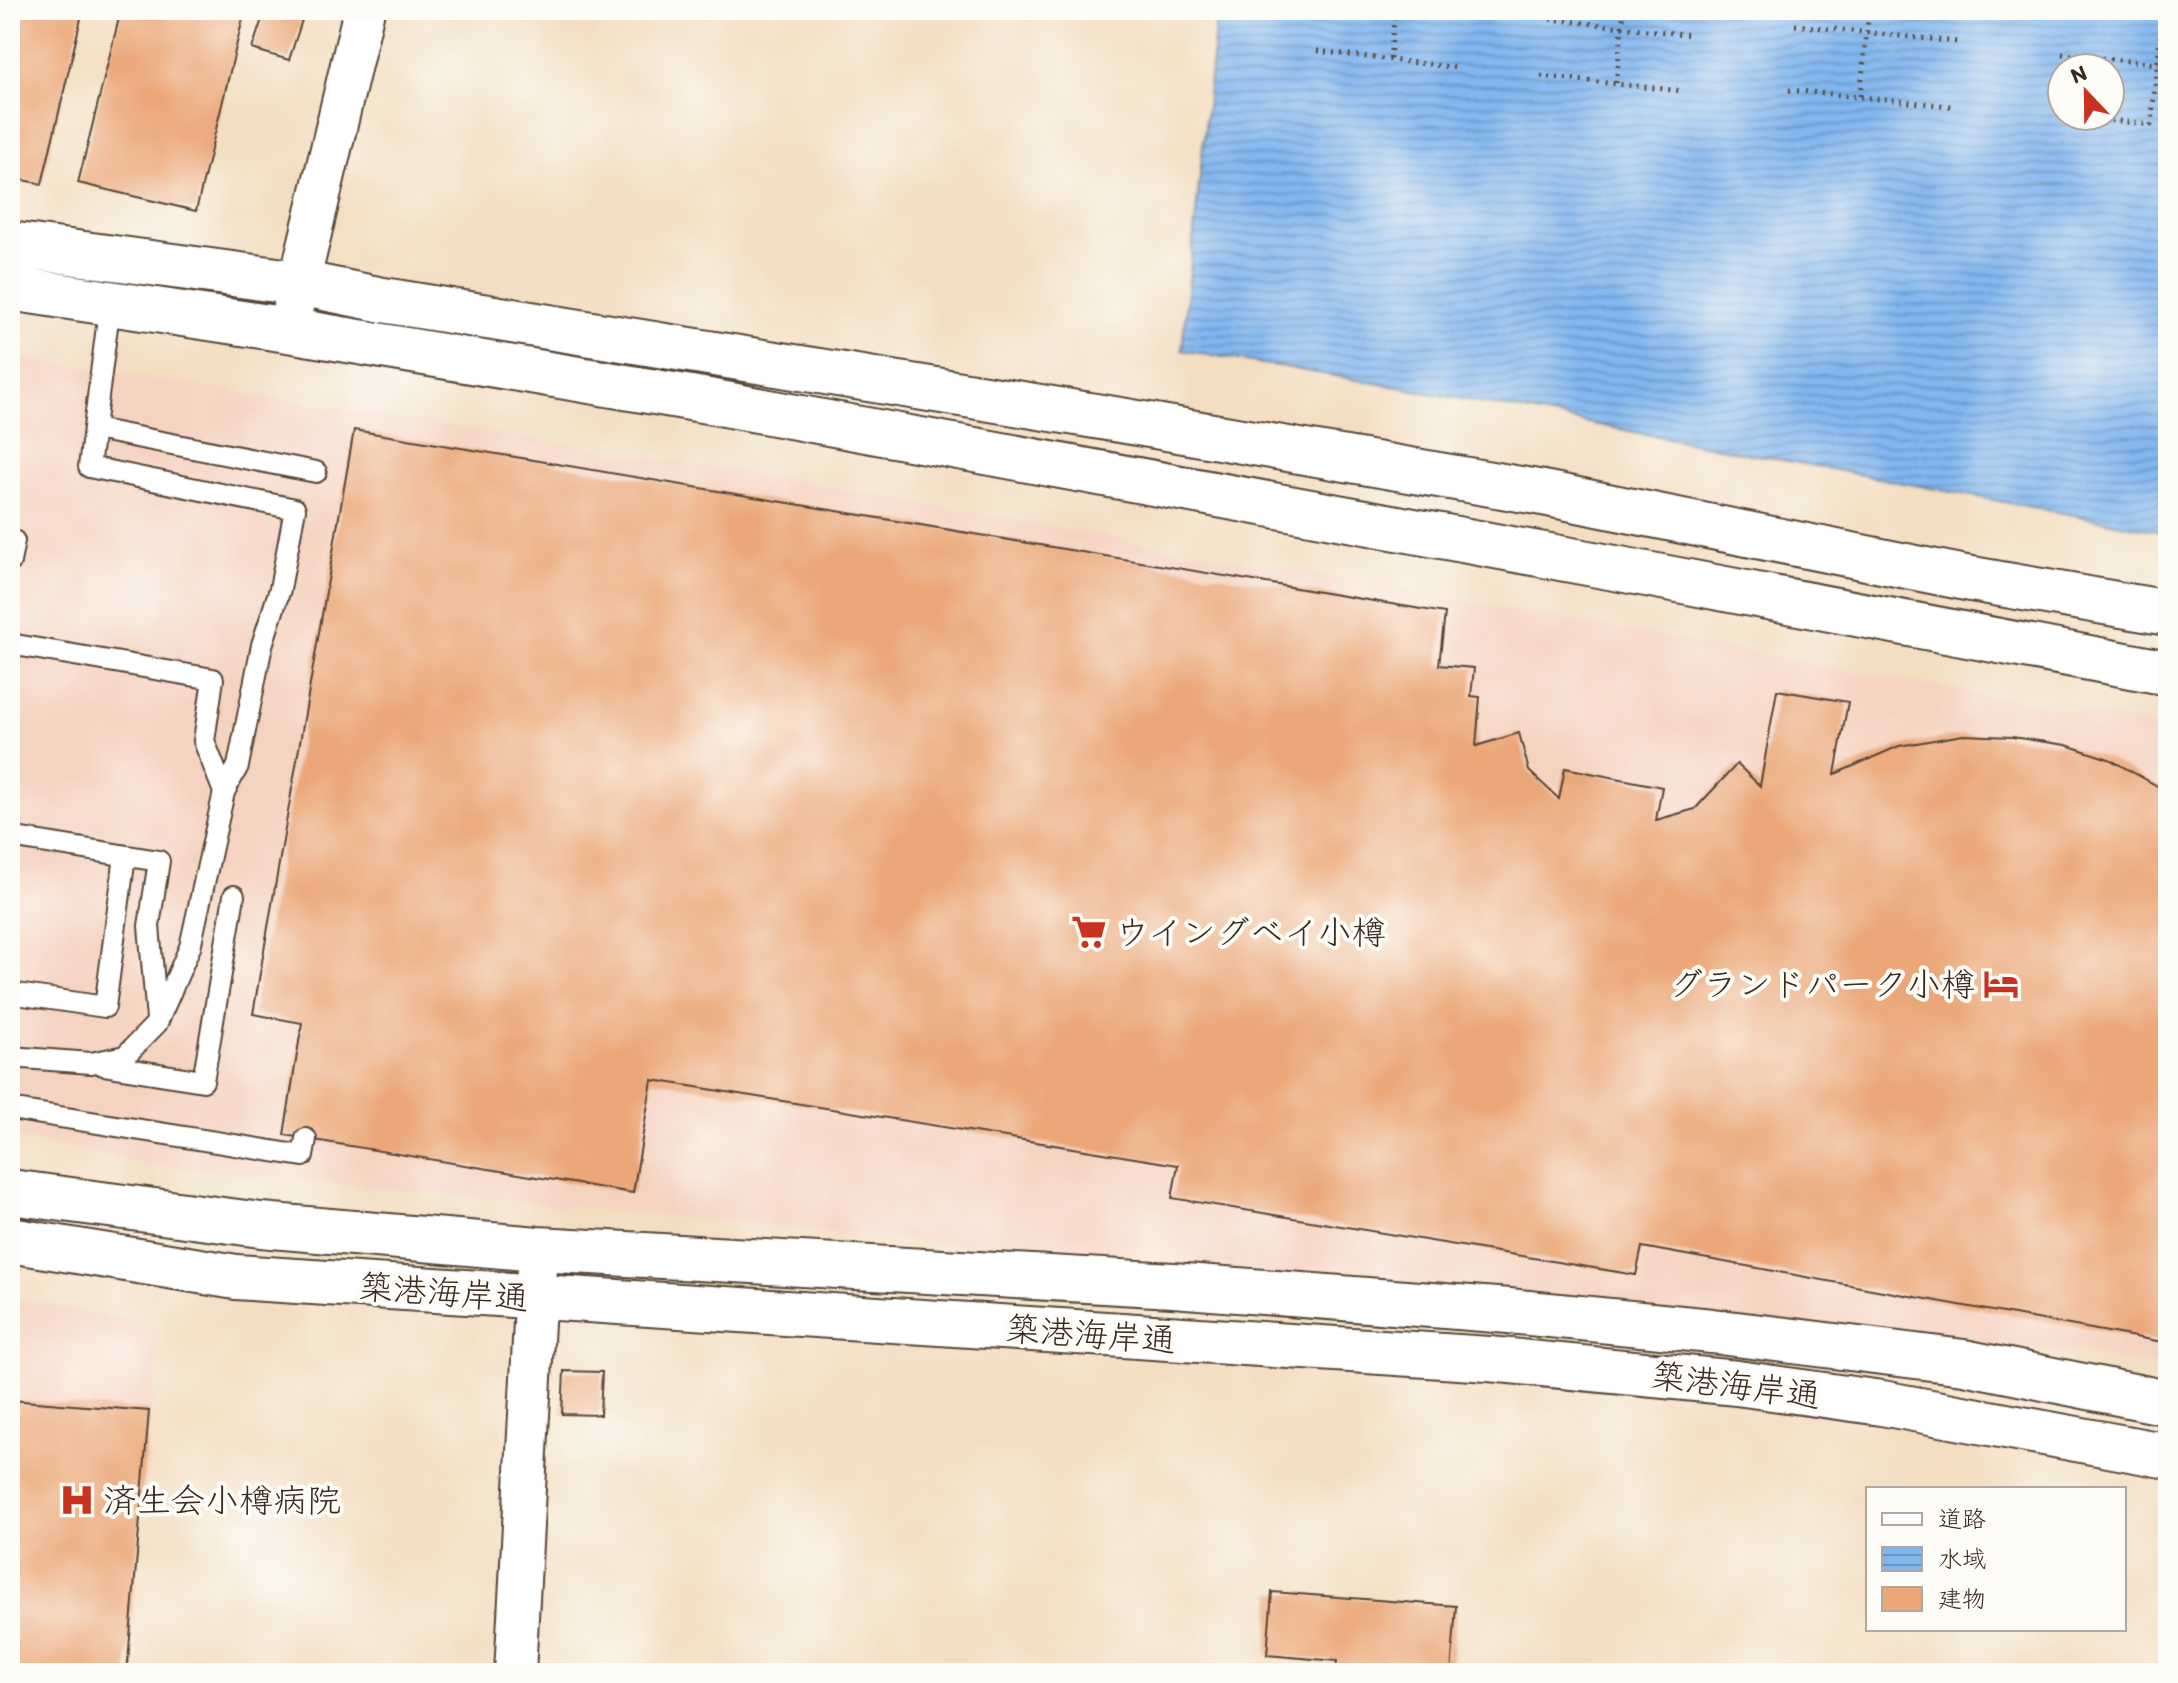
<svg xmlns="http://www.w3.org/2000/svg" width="2178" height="1683" viewBox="0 0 2178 1683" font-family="Itim,'Klee One',sans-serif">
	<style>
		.built { fill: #f5d3c1 }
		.water { fill: url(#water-rules); stroke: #5e7086; stroke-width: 2; fill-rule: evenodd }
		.building { fill: #eba778 }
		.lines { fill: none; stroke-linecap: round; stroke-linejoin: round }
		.service-casing { stroke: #574536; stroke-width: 24 }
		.minor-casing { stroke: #574536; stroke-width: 44 }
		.tertiary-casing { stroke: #574536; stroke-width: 48 }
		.path { stroke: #574536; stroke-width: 5; stroke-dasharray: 2 6; stroke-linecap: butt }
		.service { stroke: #fff; stroke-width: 20 }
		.minor { stroke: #fff; stroke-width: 40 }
		.tertiary { stroke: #fff; stroke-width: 44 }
		.labels { text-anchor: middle; stroke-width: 8; stroke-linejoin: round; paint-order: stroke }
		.poi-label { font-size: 34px; fill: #3b2a1e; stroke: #fdfcf7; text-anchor: start }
		.street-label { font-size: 34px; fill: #3b2a1e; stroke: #fdfcf7 }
	</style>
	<defs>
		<pattern id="water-rules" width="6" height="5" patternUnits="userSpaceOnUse" patternTransform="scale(2)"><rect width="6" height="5" fill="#81b6ef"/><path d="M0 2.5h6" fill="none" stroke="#6b94c1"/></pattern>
	</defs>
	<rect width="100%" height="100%" fill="#fdfcf7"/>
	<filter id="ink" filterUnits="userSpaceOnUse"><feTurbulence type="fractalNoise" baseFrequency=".0125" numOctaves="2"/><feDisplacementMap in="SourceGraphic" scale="16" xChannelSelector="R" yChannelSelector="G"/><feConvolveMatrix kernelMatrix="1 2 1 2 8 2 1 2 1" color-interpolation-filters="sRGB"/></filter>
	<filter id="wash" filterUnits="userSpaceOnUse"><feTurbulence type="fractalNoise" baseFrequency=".006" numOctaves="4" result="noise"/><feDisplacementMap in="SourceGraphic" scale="32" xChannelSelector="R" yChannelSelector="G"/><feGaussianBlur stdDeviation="1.8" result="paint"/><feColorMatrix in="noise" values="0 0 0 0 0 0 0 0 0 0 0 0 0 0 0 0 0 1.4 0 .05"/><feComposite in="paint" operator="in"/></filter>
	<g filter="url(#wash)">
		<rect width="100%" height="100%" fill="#f3dec1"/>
		<path class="built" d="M10 356 781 478 2168 728V1368L2097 1355 164 1167 10 1137Z
			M10 1297 160 1327 128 1673H10Z"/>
		<path class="water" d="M1217 10H2168V533L1387 385 1182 350ZM2062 68H2110V116H2062Z"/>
		<g id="blocks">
			<path class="building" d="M10 10H83L42 184 10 177Z
				M121 10H245L196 211 78 183Z
				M265 10 302 20 289 60 252 49Z
				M354 430 1445 613 1439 665 1474 668 1471 696 1480 697 1476 746 1519 733 1529 771 1559 799 1565 768 1662 787 1656 820 1695 809 1737 764 1760 786 1777 690 1848 702 1835 774 1899 746 1963 735 2012 737 2066 745 2109 759 2168 792V1343L1642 1247 1636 1275 1172 1198 1178 1165 652 1080 633 1193 284 1135 302 1023 253 1014Z
				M564 1371 602 1372 600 1415 562 1414Z
				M10 1400 149 1411 127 1673H10Z
				M1272 1592 1456 1606 1451 1673H1336L1337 1661 1267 1655Z
				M1508 1666 1534 1668V1673H1508Z"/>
		</g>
	</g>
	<g filter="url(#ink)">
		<use href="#blocks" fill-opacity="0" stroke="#574536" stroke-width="2"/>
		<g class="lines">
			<g class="service-casing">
				<path id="service" d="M95 429 316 472
					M10 541H14L10 562
					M10 644 213 679 204 741 224 792
					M10 837 159 861 149 926 157 1019
					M10 993 105 1007 125 856
					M10 1057 91 1063 125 1056 157 1023 190 947 224 792 238 766 262 645 280 589 295 509 89 467 110 303
					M103 1065 203 1081 234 896
					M10 1109 303 1156 306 1139"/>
			</g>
			<g class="minor-casing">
				<path id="minor" d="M288 330 364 10
					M515 1673 538 1249"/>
			</g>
			<g class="tertiary-casing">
				<path id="tertiary" d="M10 244 299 283 383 300 1126 421 1543 493 1966 578 2168 613
					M10 288 288 330 714 402 1620 569 2168 673
					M10 1192 261 1225 538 1249 1173 1285 1509 1311 1712 1331 1964 1362 2168 1403
					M10 1240 236 1277 1489 1359 1737 1383 1882 1403 2168 1456"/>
			</g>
			<path class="path" d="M1457 10 1465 11
				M1550 19 1692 35
				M1795 25 1958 42
				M1317 51 1459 68
				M2062 54 2158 64
				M1390 59 1395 10
				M1541 76 1683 91
				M1616 83 1624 10
				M1789 90 1951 106
				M1860 96 1869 10
				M2057 113 2062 114
				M2079 116 2151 125 2163 10"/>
			<use href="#service" class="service"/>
			<use href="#minor" class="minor"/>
			<use href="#tertiary" class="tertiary"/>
		</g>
	</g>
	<defs>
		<g id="supermarket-bare" transform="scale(2.76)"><path d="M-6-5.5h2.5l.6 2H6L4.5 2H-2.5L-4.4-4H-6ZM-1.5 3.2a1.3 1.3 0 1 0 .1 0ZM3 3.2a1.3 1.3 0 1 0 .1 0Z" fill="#c8321e" stroke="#fdfcf7" stroke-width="2.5" paint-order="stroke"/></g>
		<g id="hotel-bare" transform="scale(2.76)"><path d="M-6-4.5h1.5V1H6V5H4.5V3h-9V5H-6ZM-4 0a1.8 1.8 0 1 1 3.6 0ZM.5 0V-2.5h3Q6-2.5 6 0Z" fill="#c8321e" stroke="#fdfcf7" stroke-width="2.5" paint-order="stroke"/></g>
		<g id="hospital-bare" transform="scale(2.76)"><path d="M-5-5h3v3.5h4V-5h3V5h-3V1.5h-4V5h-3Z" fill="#c8321e" stroke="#fdfcf7" stroke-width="2.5" paint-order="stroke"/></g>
	</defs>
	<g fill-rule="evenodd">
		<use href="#supermarket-bare" x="1089" y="932"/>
		<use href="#hotel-bare" x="2001" y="984"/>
		<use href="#hospital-bare" x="77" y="1500"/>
	</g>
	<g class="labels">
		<g class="poi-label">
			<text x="1115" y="944">ウイングベイ小樽</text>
			<text x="1975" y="996" text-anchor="end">グランドパーク小樽</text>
			<text x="103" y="1512">済生会小樽病院</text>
		</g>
		<g class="street-label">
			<text transform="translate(444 1292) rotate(4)" y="12">築港海岸通</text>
			<text transform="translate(1091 1334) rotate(4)" y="12">築港海岸通</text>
			<text transform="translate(1736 1385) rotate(7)" y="12">築港海岸通</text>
		</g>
	</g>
	<rect width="2178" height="1683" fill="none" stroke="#fdfcf7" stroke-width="40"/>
	<rect x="1866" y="1487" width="260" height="144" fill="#fdfcf7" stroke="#afa8a0" stroke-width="2"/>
	<rect x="1882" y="1513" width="40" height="12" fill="#ffffff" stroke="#afa8a0" stroke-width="2"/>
	<text x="1938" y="1527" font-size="24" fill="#3b2a1e">道路</text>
	<rect x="1882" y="1547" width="40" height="24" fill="url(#water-rules)" stroke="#afa8a0" stroke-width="2"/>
	<text x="1938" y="1567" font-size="24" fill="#3b2a1e">水域</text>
	<rect x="1882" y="1587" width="40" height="24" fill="#eba778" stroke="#afa8a0" stroke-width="2"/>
	<text x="1938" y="1607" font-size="24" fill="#3b2a1e">建物</text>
	<g transform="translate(2086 92) rotate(338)"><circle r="38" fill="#fdfcf7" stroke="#afa8a0" stroke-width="2"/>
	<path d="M0-6L14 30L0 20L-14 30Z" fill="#c8321e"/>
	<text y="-12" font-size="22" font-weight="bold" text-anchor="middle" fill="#3b2a1e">N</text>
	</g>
</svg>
